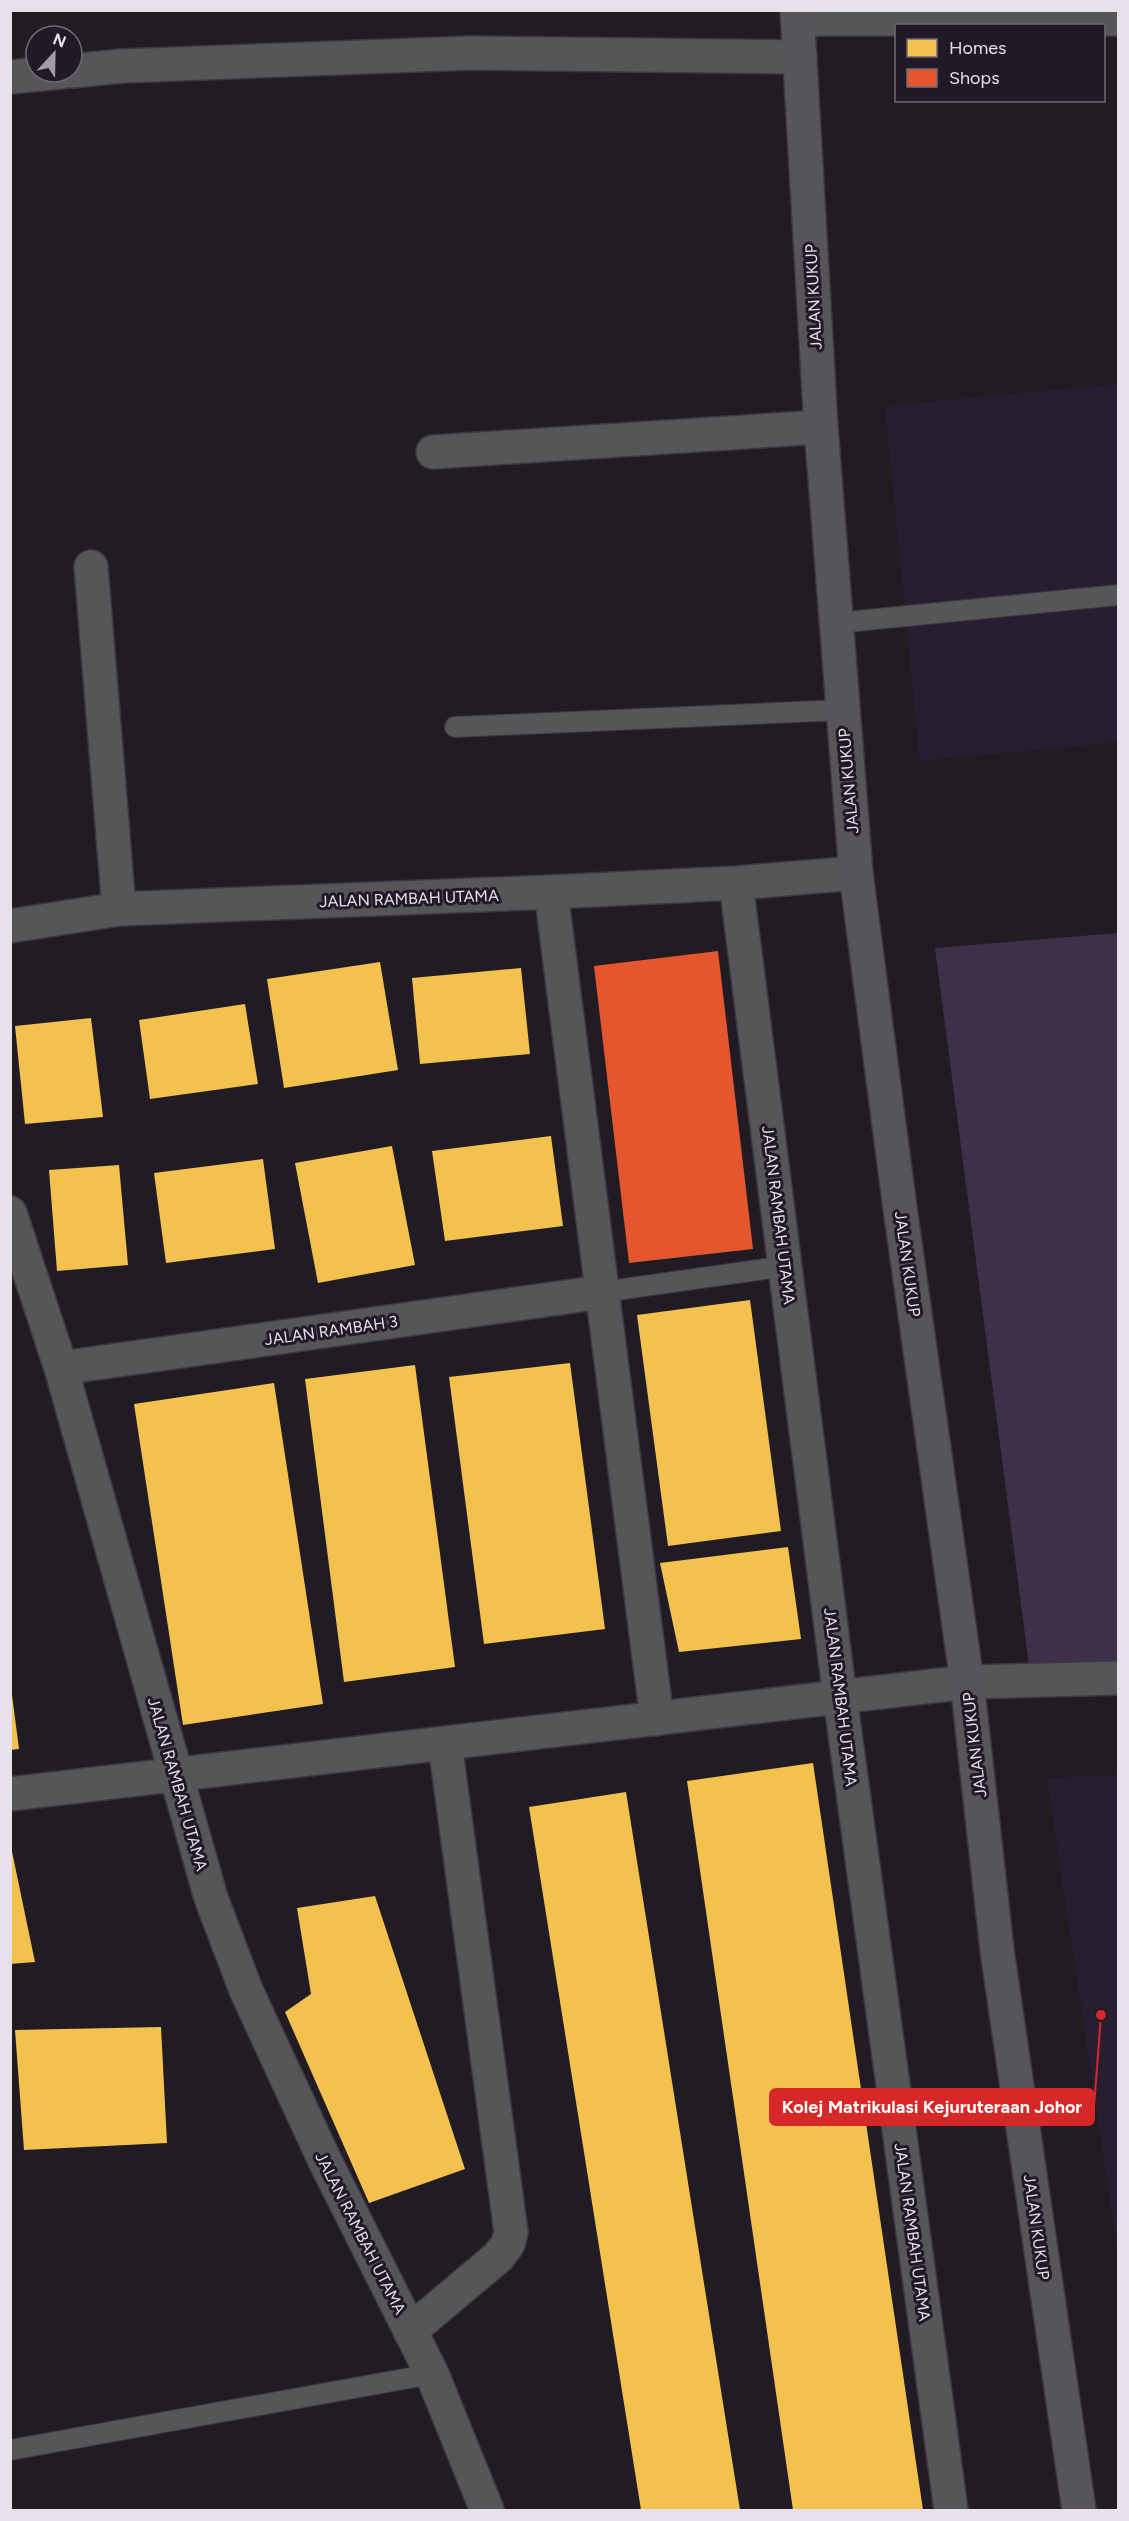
<svg xmlns="http://www.w3.org/2000/svg" width="1129" height="2521" viewBox="0 0 1129 2521" font-family="Figtree,sans-serif">
	<style>
		.built { fill: #281e31 }
		.green { fill: #3e2f4a }
		.homes { fill: #f2c14e }
		.shops { fill: #e4572e }
		.lines { fill: none; stroke-linecap: round; stroke-linejoin: round }
		.lane-casing { stroke: #3d383f; stroke-width: 22 }
		.street-casing { stroke: #3d383f; stroke-width: 36 }
		.primary-casing { stroke: #3d383f; stroke-width: 36 }
		.lane { stroke: #565558; stroke-width: 20 }
		.street { stroke: #565558; stroke-width: 33 }
		.primary { stroke: #575559; stroke-width: 33 }
		.labels { text-anchor: middle; stroke-width: 6; stroke-linejoin: round; paint-order: stroke }
		.street-label { font-size: 16px; fill: #e6e1eb; stroke: #211928 }
		.leader { fill: none; stroke: #d62828; stroke-width: 2 }
		.callout-dot { fill: #d62828; stroke: #211928; stroke-width: 2 }
		.callout { fill: #d62828; stroke: #d62828; stroke-width: 2 }
		.callout-label { font-size: 18px; text-anchor: middle; font-weight: bold; fill: #fff }
	</style>
	<rect width="100%" height="100%" fill="#211c24"/>
	<path class="built" d="M1118 384V742L920 761 885 406Z
		M1118 1775V2252L1047 1778Z"/>
	<path class="green" d="M1118 933V1671L1030 1673 935 948Z"/>
	<path class="homes" d="M380 962 398 1070 284 1088 267 979Z
		M521 968 530 1054 420 1064 412 978Z
		M245 1004 258 1084 150 1099 139 1020Z
		M91 1018 103 1117 25 1124 15 1026Z
		M551 1136 563 1226 445 1241 432 1151Z
		M392 1146 415 1265 318 1283 295 1163Z
		M263 1159 275 1249 166 1263 154 1173Z
		M119 1165 128 1265 57 1271 49 1170Z
		M750 1300 781 1531 668 1546 637 1315Z
		M570 1363 605 1629 484 1644 449 1377Z
		M415 1365 455 1667 344 1682 305 1379Z
		M274 1383 323 1704 183 1725 134 1404Z
		M788 1547 801 1639 679 1652 660 1563Z
		M10 1695H12L19 1749 10 1750Z
		M813 1763 923 2510H793L687 1781Z
		M626 1792 740 2510H641L529 1807Z
		M10 1842 35 1962 10 1964Z
		M375 1896 465 2169 369 2203 285 2012 311 1994 297 1908Z
		M161 2027 167 2143 24 2150 15 2030Z"/>
	<path class="shops" d="M718 951 753 1249 629 1263 594 966Z"/>
	<g class="lines">
		<g class="lane-casing">
			<path id="lane" d="M836 623 1118 595
				M455 727 842 710
				M602 1292 786 1266
				M10 2450 432 2374"/>
		</g>
		<g class="street-casing">
			<path id="street" d="M798 19H1118
				M72 71 122 66 471 53 800 57
				M10 77 61 72
				M433 452 821 427
				M91 567 119 909
				M736 883 840 1697 951 2510
				M551 892 657 1719
				M10 926 119 909 551 892 736 883 856 873
				M10 1213 61 1368 211 1898 246 1990 325 2161 432 2374 487 2510
				M61 1368 602 1292
				M10 1794 967 1682 1118 1678
				M410 2331 498 2257 508 2244 511 2232 445 1744"/>
		</g>
		<g class="primary-casing">
			<path id="primary" d="M797 10 821 427 856 873 899 1201 967 1682 997 1950 1079 2510"/>
		</g>
		<use href="#lane" class="lane"/>
		<use href="#street" class="street"/>
		<use href="#primary" class="primary"/>
	</g>
	<g class="labels">
		<g class="street-label">
			<text transform="translate(813 297) rotate(-93)" y="6">JALAN KUKUP</text>
			<text transform="translate(848 781) rotate(-95)" y="6">JALAN KUKUP</text>
			<text transform="translate(409 898) rotate(-2)" y="6">JALAN RAMBAH UTAMA</text>
			<text transform="translate(779 1215) rotate(83)" y="6">JALAN RAMBAH UTAMA</text>
			<text transform="translate(908 1264) rotate(82)" y="6">JALAN KUKUP</text>
			<text transform="translate(331 1330) rotate(-8)" y="6">JALAN RAMBAH 3</text>
			<text transform="translate(841 1697) rotate(83)" y="6">JALAN RAMBAH UTAMA</text>
			<text transform="translate(974 1745) rotate(-97)" y="6">JALAN KUKUP</text>
			<text transform="translate(178 1784) rotate(74)" y="6">JALAN RAMBAH UTAMA</text>
			<text transform="translate(1037 2227) rotate(82)" y="6">JALAN KUKUP</text>
			<text transform="translate(913 2232) rotate(82)" y="6">JALAN RAMBAH UTAMA</text>
			<text transform="translate(361 2233) rotate(63)" y="6">JALAN RAMBAH UTAMA</text>
		</g>
	</g>
	<path class="leader" d="M1101 2015L1094 2107"/>
	<circle class="callout-dot" cx="1101" cy="2015" r="6"/>
	<rect class="callout" x="770" y="2089" width="324" height="36" rx="6"/>
	<g class="callout-label">
		<text x="932" y="2113">Kolej Matrikulasi Kejuruteraan Johor</text>
	</g>
	<rect width="1129" height="2521" fill="none" stroke="#e6e1eb" stroke-width="24"/>
	<rect x="895" y="24" width="210" height="78" fill="#211928" stroke="#706976" stroke-width="1.5"/>
	<rect x="907" y="39" width="30" height="18" fill="#f2c14e" stroke="#706976" stroke-width="1.5"/>
	<text x="949" y="54" font-size="18" fill="#e6e1eb">Homes</text>
	<rect x="907" y="69" width="30" height="18" fill="#e4572e" stroke="#706976" stroke-width="1.5"/>
	<text x="949" y="84" font-size="18" fill="#e6e1eb">Shops</text>
	<g transform="translate(54 54) rotate(22)"><circle r="28" fill="#211928" stroke="#706976" stroke-width="1.5"/>
	<path d="M0-4.5L10 22L0 15L-10 22Z" fill="#a19ca5"/>
	<text y="-9" font-size="16" font-weight="bold" text-anchor="middle" fill="#e6e1eb">N</text>
	</g>
</svg>
